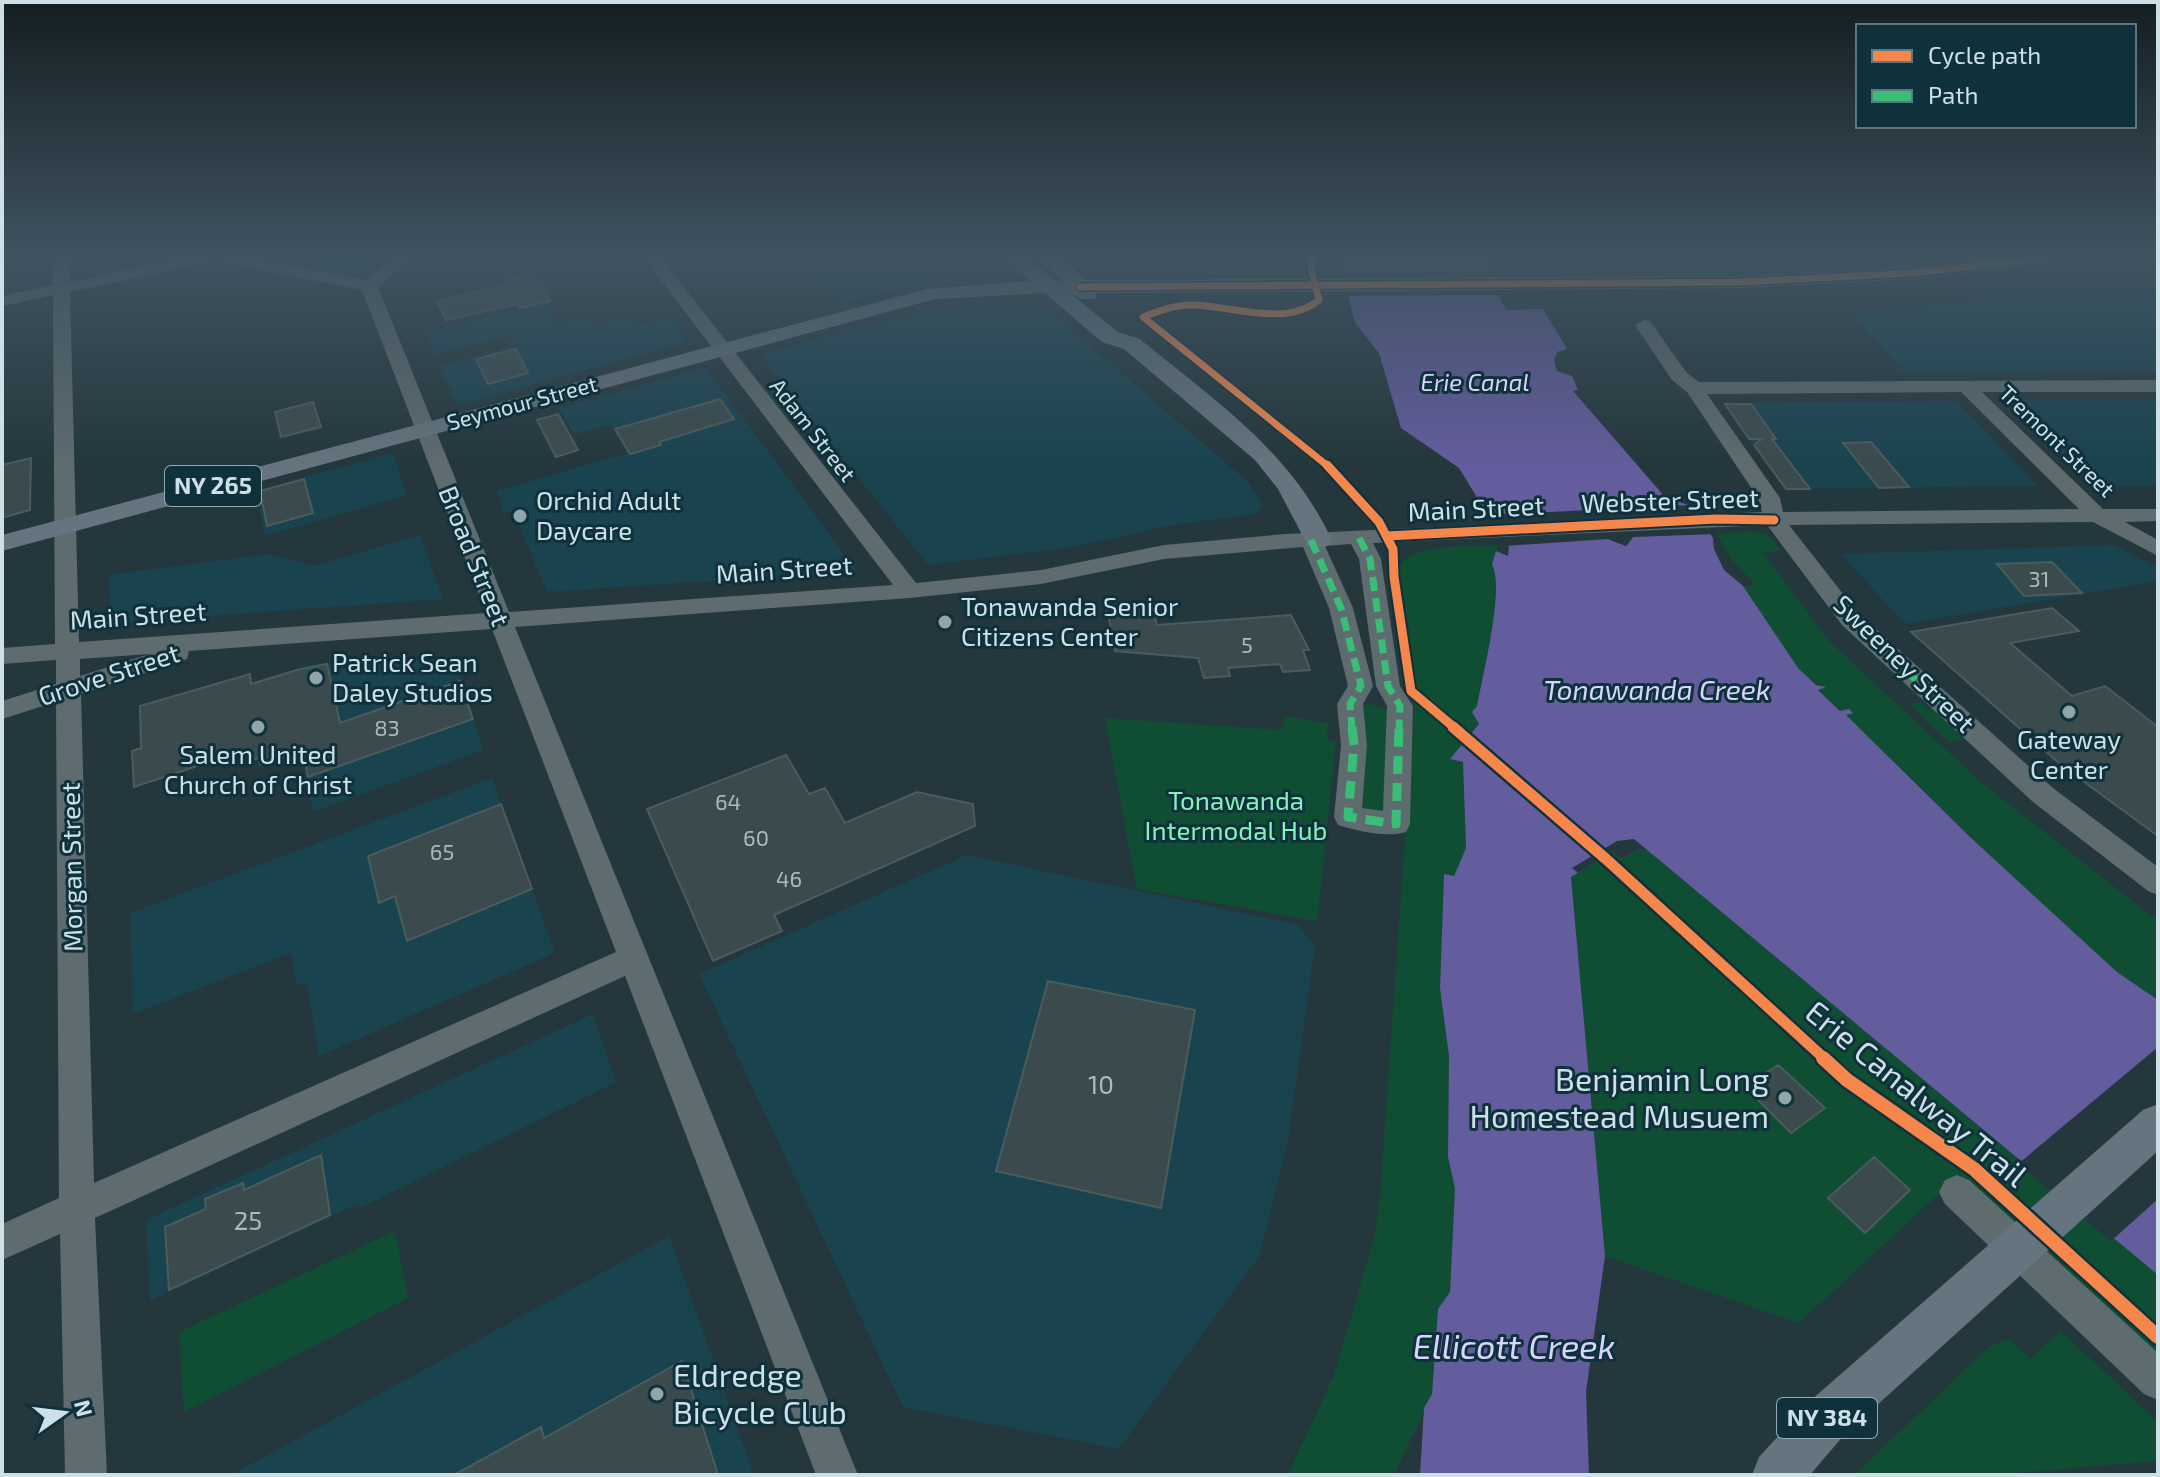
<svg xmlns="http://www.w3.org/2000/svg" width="2160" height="1477" viewBox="0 0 2160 1477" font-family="'Exo 2',sans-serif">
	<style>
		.built { fill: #1a4350 }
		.green { fill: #104e34 }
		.water { fill: #635c9d; fill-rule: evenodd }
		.pier { fill: #24373c }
		.building { fill: #3b4b4d; stroke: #4b5c5d; stroke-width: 2 }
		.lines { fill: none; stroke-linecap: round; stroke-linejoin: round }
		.minor { fill: #5e6b6f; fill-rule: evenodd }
		.major { fill: #65747e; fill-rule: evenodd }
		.quiet-far1 { stroke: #3abd76; stroke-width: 7; stroke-dasharray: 14 7; stroke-linecap: butt }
		.quiet { stroke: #3abd76; stroke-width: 9; stroke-dasharray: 18 9; stroke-linecap: butt }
		.cycleway-far3-casing { stroke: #0f313c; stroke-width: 10 }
		.cycleway-far2-casing { stroke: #0f313c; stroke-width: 13 }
		.cycleway-far1-casing { stroke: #0f313c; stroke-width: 16 }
		.cycleway-casing { stroke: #0f313c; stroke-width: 19 }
		.cycleway-far3 { stroke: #f5874c; stroke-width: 7 }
		.cycleway-far2 { stroke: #f5874c; stroke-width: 9 }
		.cycleway-far1 { stroke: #f5874c; stroke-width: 11 }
		.cycleway { stroke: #f5874c; stroke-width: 14 }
		.poi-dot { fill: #92a5ab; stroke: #0f313c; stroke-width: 3 }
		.labels { text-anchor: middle; stroke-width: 6; stroke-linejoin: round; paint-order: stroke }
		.far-street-label { font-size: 22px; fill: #cee0e7; stroke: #0f313c }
		.number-label { font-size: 22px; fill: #a9bbc0 }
		.far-water-label { font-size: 24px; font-style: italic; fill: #d7d4fd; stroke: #0f313c }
		.shield { fill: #0f313c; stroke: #95acb4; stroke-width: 2 }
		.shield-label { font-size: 24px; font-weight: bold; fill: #cee0e7 }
		.poi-label { font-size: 26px; fill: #cee0e7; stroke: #0f313c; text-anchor: start }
		.street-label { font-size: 26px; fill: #cee0e7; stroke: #0f313c }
		.park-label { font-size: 26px; fill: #82f5b6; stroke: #0f313c }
		.near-number-label { font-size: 26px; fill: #a9bbc0 }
		.water-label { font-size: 28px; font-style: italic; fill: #d7d4fd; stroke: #0f313c }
		.near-poi-label { font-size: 32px; fill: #cee0e7; stroke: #0f313c; text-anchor: end }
		.near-street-label { font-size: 32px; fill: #cee0e7; stroke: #0f313c }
		.near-water-label { font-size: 34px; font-style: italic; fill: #d7d4fd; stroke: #0f313c }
	</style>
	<rect width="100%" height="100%" fill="#24373c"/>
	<path class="built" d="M796 258H907L930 280 841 304Z
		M2158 281V371L1904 373 1850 312Z
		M544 303 557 325 587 317 593 326 627 317 634 326 668 318 687 342 457 406 439 366 517 346 511 336 434 355 425 332Z
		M1005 305H1034L1049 311 1247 481 1263 506 1257 514 1178 524 1073 547 928 565 761 355 863 326 957 308Z
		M706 368 857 571 547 592 513 511 504 513 497 491 627 453 611 424 574 435 559 408Z
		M2008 400H2158V486L2095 487Z
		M1956 401 2038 486 1786 489 1724 403Z
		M393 453 407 495 265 536 256 491Z
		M420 535 443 599 111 623 109 575 267 554 314 566Z
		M2114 545 2158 568V581L1905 624 1841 554Z
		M453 656 483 750 313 812 297 736 313 730 298 665Z
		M492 778 555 953 319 1056 307 983 297 986 291 953 133 1014 130 913Z
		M967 855 1298 925 1315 946 1288 1140 1260 1255 1119 1449 903 1407 699 974Z
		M593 1014 616 1082 360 1208 358 1204 150 1301 146 1220Z
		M669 1236 754 1475H231Z"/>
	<path class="green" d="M255 258H395L380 271 349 277Z
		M1752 531 1770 536 1781 551 1763 553 1829 641 1982 783 2158 921V1000L2117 972 1970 837 1818 689 1825 687C1796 681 1759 611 1743 586L1756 585 1731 559 1717 534Z
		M1497 546 1494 616 1477 707 1472 712 1479 724 1451 759 1463 762 1466 848 1454 876 1444 875 1440 988 1449 1056 1448 1157 1455 1189 1450 1292 1438 1309 1432 1394 1394 1475H1288L1334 1375 1374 1239 1380 1196 1416 685 1399 567C1410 542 1473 547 1497 546Z
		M1921 702 1928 709 1934 708 1964 738 1950 743 1909 704Z
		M1369 704 1395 711 1391 812 1377 819 1355 803 1362 705Z
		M1286 716 1330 724 1326 732 1328 740 1336 742 1317 921 1137 889 1105 718 1281 730Z
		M1639 849 1652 854 2158 1275V1359L1959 1175 1799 1323 1605 1256 1571 877 1612 851Z
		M395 1231 408 1298 184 1412 179 1332Z
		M2061 1331 2158 1422V1461L1989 1475H1854L1991 1345 2009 1339 2030 1359Z"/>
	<path class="water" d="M1346 258H1493L1489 270 1485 271 1506 310 1543 309 1567 349 1557 352 1554 360 1557 371 1572 376 1578 390 1573 391 1665 497 1691 506 1713 538 1714 549 1724 570 1743 586 1798 668 1816 685 1826 687 1818 690 1840 711 1849 709 1853 713 1846 715 1970 837 2117 972 2158 1000V1275L1652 854 1639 849 1621 859 1612 852 1571 877 1605 1256 1586 1392 1589 1475H1420L1424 1408 1432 1394 1438 1309 1450 1292 1455 1189 1448 1157 1449 1056 1440 988 1444 874 1454 876 1466 848 1463 762 1450 759 1479 724 1472 712 1477 706C1482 677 1505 587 1492 565L1496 551 1508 556 1509 547 1491 514H1487L1459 468 1401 428 1379 353 1356 324 1352 312 1343 270ZM1598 501 1614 507 1633 537 1626 546 1608 539 1591 508Z"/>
	<path class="pier" d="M1493 272 1491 274 1503 295 1344 296 1339 273Z
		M1598 500 1615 508 1694 505 1715 534 1633 537 1626 546 1608 539 1504 546 1487 515 1591 510Z
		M1634 839 1652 854 1639 849 1621 859 1612 852 1578 873 1572 868 1617 841Z
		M2158 1047V1199L2111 1241 2018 1164Z"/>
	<path class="building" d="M534 273 551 301 520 308 518 304 446 320 437 301 507 285 505 280Z
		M516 349 528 373 488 384 476 359Z
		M720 399 734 419 659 442 661 445 630 454 615 429Z
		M313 402 321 427 281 437 275 412Z
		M1725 404H1751L1776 439H1772L1810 489H1786L1754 445 1762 439H1749Z
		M558 414 578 450 556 457 537 420Z
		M1871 442 1882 455 1909 487 1879 488 1843 443Z
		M31 458 30 510 2 518V465Z
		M304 479 313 513 267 526 260 491Z
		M2052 562 2082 593 2024 596 1997 564Z
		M1152 605 1157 625 1291 615 1309 650H1303L1310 670 1283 672 1280 664 1228 668 1230 676 1204 678 1198 658 1115 651 1107 608Z
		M2052 608 2079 631 2010 643 2072 696 2105 686 2158 727V836L2061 765 1911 632Z
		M327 664 340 723 460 681 473 719 308 777 303 751 260 765 259 758 244 762 243 751 134 787 132 751 141 748 140 706 250 674 251 684 297 670Z
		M786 755 809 794 825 788 845 823 917 792 973 804 975 826 774 915 782 931 713 961 647 809Z
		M501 804 532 889 407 941 395 896 379 903 368 856Z
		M1048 981 1195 1010 1161 1208 996 1171Z
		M1778 1065 1825 1108 1791 1133 1745 1087Z
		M321 1155 330 1215 169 1290 165 1227 206 1209 205 1199 243 1183 244 1190Z
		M1874 1157 1910 1190 1865 1233 1828 1198Z
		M682 1361 718 1475H454L541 1427 544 1438Z"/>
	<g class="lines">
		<path class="minor" d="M53 258H69L70 282 180 258H213L205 263 70 292 79 642 486 613 362 290 226 263 218 258H253L366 280 392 258H411L378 287 509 612 893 585 644 258H661L916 583 1041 570 1164 545 1285 534 1762 512 1758 498 1687 392 1672 380 1635 325 1644 320 1650 321 1686 372 1699 382 2158 380V392H1982L2103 509H2158V521L2125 522 2158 540V556L2093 522 1789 525 1858 613 2053 788 2158 867V895L2148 891 2033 802 1842 625 1767 525 1373 543 1381 559 1400 686 1413 706 1410 824 1406 832C1387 838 1357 831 1338 825L1334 817 1341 745 1337 704 1348 686 1329 608 1303 547 1164 559 1041 584 910 598 515 627 858 1475H816L625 976 95 1218 107 1475H65L60 1234 2 1260V1224L59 1198 56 702 2 719V701L56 684V660L2 664V648L55 644 53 295 2 306V296L53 285ZM1961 392 2079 509 1783 512 1780 498 1707 394ZM1351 544 1359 559 1376 686 1387 706 1383 811 1362 808 1367 745 1363 704 1373 686 1353 608 1325 546ZM492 629 616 952 94 1183 81 694 187 659 189 651ZM149 654 80 676V659Z
			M1957 1175 1969 1180 2158 1353V1400L2144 1394 1945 1204 1939 1192 1945 1180Z"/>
		<path class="major" d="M1005 258H1028L1055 281H1062L1041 258H1063L1085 280 1741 276 1912 267 1988 258H2057L2047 264 1912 279 1741 288 1097 293 1095 299H1081L1070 293 1118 332 1140 339C1216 402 1288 448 1332 540L1328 546 1318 548 1308 546 1278 489 1255 460 1124 349 1102 342 1045 293 935 299 2 551V535L927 289 1030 281Z
			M2158 1104V1151L1844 1435 1810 1475H1752L1759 1457 1810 1401 2143 1110Z"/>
		<path class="quiet-far1" d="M1359 538 1370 559 1388 686 1400 706 1399 729
			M1311 540 1341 608 1361 686 1350 704 1352 729
			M1890 656 1944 706"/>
		<path class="quiet" d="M1352 727 1354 745 1348 817 1396 824 1399 727"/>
		<g class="cycleway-far3-casing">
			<path id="cycleway-far3" d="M1312 258 1311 269 1319 300C1285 328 1231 305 1191 305 1174 305 1159 311 1143 317L1329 467
				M1080 287 1741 282 1912 273 2047 258"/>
		</g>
		<g class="cycleway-far2-casing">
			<path id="cycleway-far2" d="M1327 465 1379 522 1393 549 1394 577 1411 691 1456 729
				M1387 536 1716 519 1774 520"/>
		</g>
		<g class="cycleway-far1-casing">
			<path id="cycleway-far1" d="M1453 727 1606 859 1826 1060"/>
		</g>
		<g class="cycleway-casing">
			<path id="cycleway" d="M1823 1058 1847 1080 1974 1169 2158 1337"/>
		</g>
		<use href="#cycleway-far3" class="cycleway-far3"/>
		<use href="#cycleway-far2" class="cycleway-far2"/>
		<use href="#cycleway-far1" class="cycleway-far1"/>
		<use href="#cycleway" class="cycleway"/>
	</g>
	<linearGradient id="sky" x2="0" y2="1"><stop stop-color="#141e21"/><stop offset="0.55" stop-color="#3f5361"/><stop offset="1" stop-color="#3f5361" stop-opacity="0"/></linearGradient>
	<rect width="2160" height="465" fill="url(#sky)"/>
	<g class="poi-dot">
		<circle cx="520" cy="516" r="8"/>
		<circle cx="945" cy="622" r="8"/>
		<circle cx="316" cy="678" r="8"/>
		<circle cx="2069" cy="712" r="8"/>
		<circle cx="258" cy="727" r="8"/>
		<circle cx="1785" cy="1098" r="8"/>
		<circle cx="657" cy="1394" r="8"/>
	</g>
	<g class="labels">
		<g class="far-street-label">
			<text transform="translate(522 403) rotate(-15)" y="8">Seymour Street</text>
			<text transform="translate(813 430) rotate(52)" y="8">Adam Street</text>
			<text transform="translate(2057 441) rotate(44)" y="8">Tremont Street</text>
		</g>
		<g class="number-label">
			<text x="2039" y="587">31</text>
			<text x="1247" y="653">5</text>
			<text x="387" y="736">83</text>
			<text x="728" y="810">64</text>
			<text x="756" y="846">60</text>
			<text x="442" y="860">65</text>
			<text x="789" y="887">46</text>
		</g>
		<g class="far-water-label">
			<text x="1475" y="391">Erie Canal</text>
		</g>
		<g class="shield">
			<rect x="165" y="466" width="96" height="40" rx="6"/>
			<rect x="1777" y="1398" width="100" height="40" rx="6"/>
		</g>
		<g class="shield-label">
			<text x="213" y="494">NY 265</text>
			<text x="1827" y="1426">NY 384</text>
		</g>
		<g class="poi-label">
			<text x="536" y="510">Orchid Adult<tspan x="536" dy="30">Daycare</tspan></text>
			<text x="961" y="616">Tonawanda Senior<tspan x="961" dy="30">Citizens Center</tspan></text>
			<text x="332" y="672">Patrick Sean<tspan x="332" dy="30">Daley Studios</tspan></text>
			<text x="2069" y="749" text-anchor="middle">Gateway<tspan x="2069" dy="30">Center</tspan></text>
			<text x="258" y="764" text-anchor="middle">Salem United<tspan x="258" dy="30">Church of Christ</tspan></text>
		</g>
		<g class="street-label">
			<text transform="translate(1670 501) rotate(-2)" y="9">Webster Street</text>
			<text transform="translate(1476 509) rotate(-3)" y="9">Main Street</text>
			<text transform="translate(474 556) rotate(68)" y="9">Broad Street</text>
			<text transform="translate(784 570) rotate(-4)" y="9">Main Street</text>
			<text transform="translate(138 616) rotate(-4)" y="9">Main Street</text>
			<text transform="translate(1904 664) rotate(44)" y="9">Sweeney Street</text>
			<text transform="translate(109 675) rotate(-18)" y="9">Grove Street</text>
			<text transform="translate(72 867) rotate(-91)" y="9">Morgan Street</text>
		</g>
		<g class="park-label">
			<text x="1236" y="810">Tonawanda<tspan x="1236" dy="30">Intermodal Hub</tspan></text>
		</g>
		<g class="near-number-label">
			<text x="1101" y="1094">10</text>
			<text x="248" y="1230">25</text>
		</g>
		<g class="water-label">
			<text x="1657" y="700">Tonawanda Creek</text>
		</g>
		<g class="near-poi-label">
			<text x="1769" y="1091">Benjamin Long<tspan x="1769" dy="37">Homestead Musuem</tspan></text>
			<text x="673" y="1387" text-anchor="start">Eldredge<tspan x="673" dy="37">Bicycle Club</tspan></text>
		</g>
		<g class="near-street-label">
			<text transform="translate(1916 1094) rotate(39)" y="11">Erie Canalway Trail</text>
		</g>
		<g class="near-water-label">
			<text x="1514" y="1359">Ellicott Creek</text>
		</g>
	</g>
	<rect width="2160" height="1477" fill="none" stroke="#cee0e7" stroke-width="8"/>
	<rect x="1856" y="24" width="280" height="104" fill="#0f313c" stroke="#5b7780" stroke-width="2"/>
	<rect x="1872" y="50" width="40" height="12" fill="#f5874c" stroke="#5b7780" stroke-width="2"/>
	<text x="1928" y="64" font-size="24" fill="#cee0e7">Cycle path</text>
	<rect x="1872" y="90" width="40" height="12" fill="#3abd76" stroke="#5b7780" stroke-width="2"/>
	<text x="1928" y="104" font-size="24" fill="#cee0e7">Path</text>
	<g transform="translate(64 1413) rotate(76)" stroke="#0f313c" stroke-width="6" paint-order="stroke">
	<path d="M0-6L14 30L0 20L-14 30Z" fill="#cee0e7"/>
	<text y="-12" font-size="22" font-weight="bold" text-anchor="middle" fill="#cee0e7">N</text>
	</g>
</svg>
